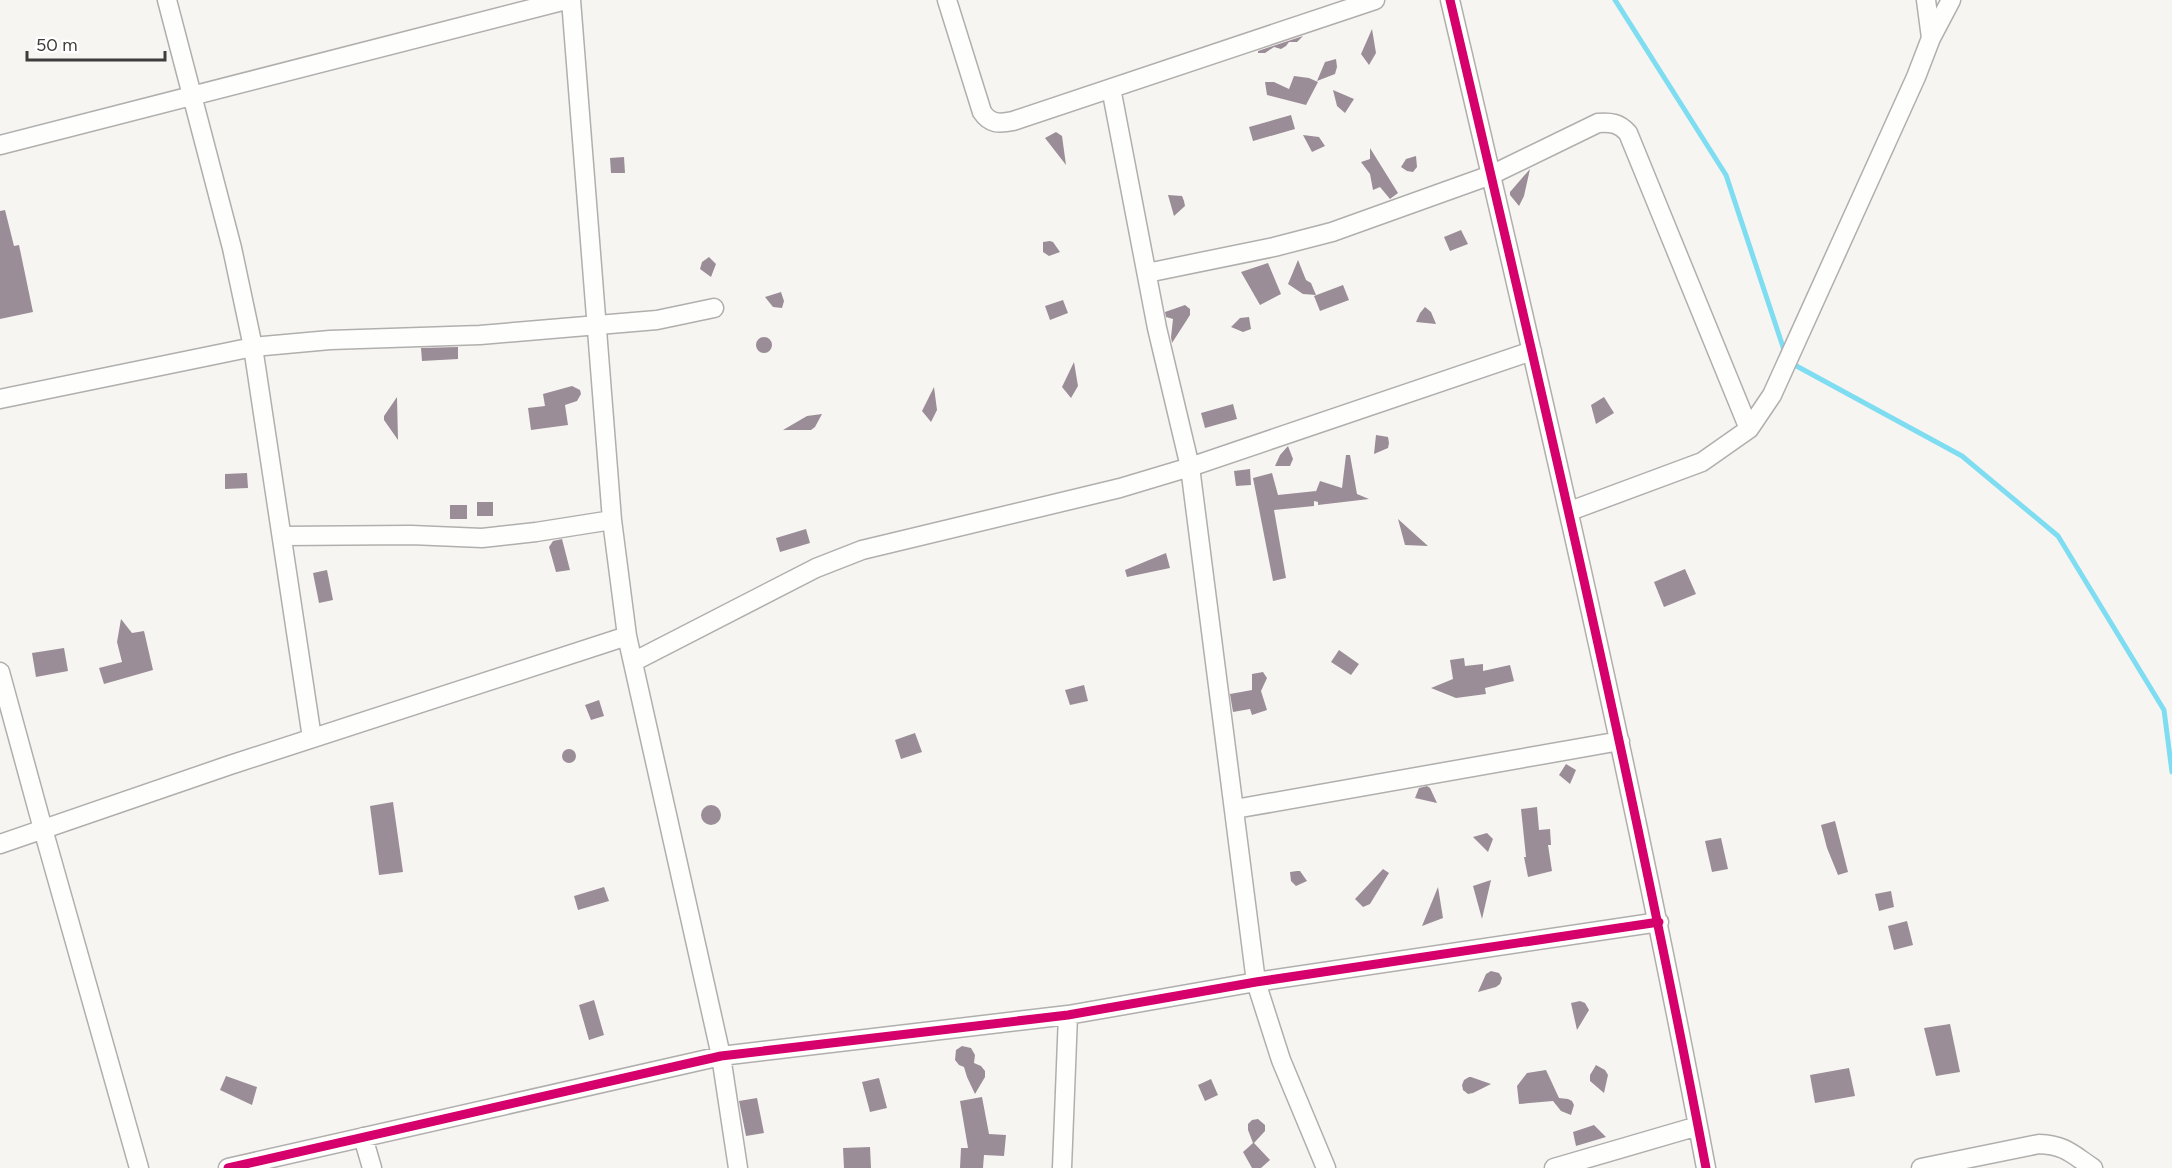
<svg xmlns="http://www.w3.org/2000/svg" width="2172" height="1168" viewBox="0 0 2172 1168" font-family="Figtree,sans-serif">
	<style>
		.lines { fill: none; stroke-linecap: round; stroke-linejoin: round }
		.stream { stroke: #7fddf1; stroke-width: 5 }
		.building { fill: #9a8d97 }
		.street-casing { stroke: #b0afad; stroke-width: 21 }
		.street { stroke: #fefefd; stroke-width: 18 }
		.cycleway-casing { stroke: #fff; stroke-width: 13 }
		.cycleway { stroke: #d6006c; stroke-width: 9 }
	</style>
	<rect width="100%" height="100%" fill="#f7f5f2"/>
	<g class="lines">
		<path class="stream" d="M1615 0 1726 175 1785 353
			M1791 363 1962 456 2058 536 2164 710 2172 772"/>
	</g>
	<path class="building" d="M1372 29 1376 53 1369 65 1361 54Z
		M1303 36 1297 42H1289L1286 46 1281 49 1274 47 1265 53H1258V51Z
		M1336 59 1337 67 1335 74 1317 81 1325 62Z
		M1294 76 1309 78 1318 82 1306 105 1267 95 1265 82H1274L1289 89Z
		M1333 90 1354 99 1345 113 1337 106Z
		M1291 115 1295 129 1253 141 1249 127Z
		M1056 132 1062 136 1066 165 1045 138Z
		M1303 135 1319 137 1325 146 1312 152Z
		M1370 148 1398 193 1390 199 1380 187 1373 190 1370 174 1361 162 1370 159Z
		M1416 156 1417 167 1413 172 1407 171 1401 167 1406 159Z
		M624 157 625 173H611L610 158Z
		M1530 169 1524 196 1519 206 1510 195V192Z
		M1168 195 1182 196 1184 201 1185 206 1174 216Z
		M5 210 14 246 19 245 33 312 0 319V211Z
		M1461 230 1468 244 1450 251 1444 237Z
		M1050 241 1053 242 1060 252 1049 256 1043 252V242Z
		M709 257 716 264 711 277 700 269 702 262Z
		M1298 260 1306 280 1311 283 1316 295 1303 294 1288 284Z
		M1268 263 1281 294 1260 305 1241 272Z
		M1343 285 1349 300 1320 311 1314 296Z
		M781 292 784 301 782 308 773 307 765 297Z
		M1063 300 1068 313 1050 320 1045 306Z
		M1185 305 1190 309V315L1172 343 1171 337 1173 319 1166 317 1165 312Z
		M1425 307 1431 312 1436 324 1416 322 1420 313Z
		M1249 317 1251 329 1243 332 1231 327 1240 318Z
		M756 345a8 8 0 1 1 16 0a8 8 0 1 1-16 0Z
		M458 347V359L422 361 421 348Z
		M1074 362 1078 386 1071 398 1062 387Z
		M572 386 580 390 581 394 577 401 565 405 568 425 531 430 528 408 545 406 543 394Z
		M934 387 937 410 931 422 922 411Z
		M397 397 398 440 384 420V416Z
		M1604 397 1614 413 1596 424 1591 405Z
		M1233 404 1237 419 1205 428 1201 413Z
		M822 414 815 427 811 430H783L807 416Z
		M1376 435 1388 437 1389 443 1388 448 1374 454Z
		M1288 446 1293 459 1290 466H1275L1280 455Z
		M1346 455H1350L1357 494 1369 499 1318 505V502L1314 501V506L1274 510 1286 578 1273 581 1253 478 1272 473 1278 495 1316 491 1315 494 1320 481 1342 488Z
		M1250 469 1251 485 1236 486 1234 471Z
		M247 473 248 488 225 489V474Z
		M477 502H493V516H477Z
		M450 505H467V519H450Z
		M1398 519 1428 546 1405 545Z
		M806 529 810 543 780 552 776 538Z
		M562 539 570 570 556 572 549 547 553 541Z
		M1166 553 1170 568 1127 577 1125 570Z
		M1685 569 1696 594 1664 607 1654 582Z
		M327 570 333 600 319 603 313 573Z
		M121 619 132 633 144 631 153 670 104 684 99 668 122 662 117 642Z
		M64 648 68 671 36 677 32 653Z
		M1339 650 1359 664 1351 675 1331 662Z
		M1464 658 1465 666 1483 664V671L1510 665 1514 681 1485 688 1486 694 1456 698 1431 688 1453 679 1450 660Z
		M1263 672 1267 678 1261 691 1267 710 1252 715 1250 709 1233 712 1230 694 1252 690V674Z
		M1084 685 1088 701 1070 705 1065 690Z
		M599 700 604 716 591 720 585 705Z
		M915 733 922 752 901 759 895 740Z
		M562 756a7 7 0 1 1 14 0a7 7 0 1 1-14 0Z
		M1566 764 1576 770 1570 784 1559 775Z
		M1427 786 1430 788 1437 803 1415 798 1419 788Z
		M393 802 403 872 379 875 370 806Z
		M701 815a10 10 0 1 1 20 0a10 10 0 1 1-20 0Z
		M1537 807 1539 830 1550 829 1551 845H1548L1552 871 1528 877 1524 857H1526L1521 809Z
		M1835 821 1848 872 1838 875 1827 848 1821 825Z
		M1487 833 1493 839 1488 852 1473 837Z
		M1721 838 1728 869 1712 872 1705 841Z
		M1383 869 1389 873 1370 904 1363 907 1355 899Z
		M1297 871H1300L1307 881 1296 886 1291 881 1290 872Z
		M1491 880 1482 919 1473 886Z
		M604 887 609 901 578 910 574 896Z
		M1438 887 1443 918 1422 926Z
		M1891 891 1894 907 1879 911 1875 894Z
		M1907 921 1913 945 1894 950 1888 926Z
		M1491 971 1499 973 1502 978 1500 984 1496 987 1478 992 1486 974Z
		M594 1000 604 1035 589 1040 579 1005Z
		M1580 1001 1585 1003 1589 1010 1577 1030 1571 1003Z
		M1950 1024 1960 1072 1936 1076 1924 1028Z
		M962 1046 971 1048 975 1055 974 1063 981 1066 985 1071V1077L975 1094 967 1077 964 1067 959 1065 955 1060 956 1050Z
		M1596 1065 1605 1070 1608 1075 1604 1093 1590 1081V1075Z
		M1849 1068 1855 1096 1815 1103 1810 1075Z
		M1546 1070 1559 1098 1568 1099 1572 1101 1574 1105 1571 1115 1561 1111 1553 1101 1519 1104 1517 1086 1527 1073Z
		M226 1076 257 1087 252 1105 220 1090Z
		M1469 1077H1471L1491 1084 1473 1093 1468 1094 1463 1090 1462 1085 1464 1080Z
		M879 1078 887 1108 870 1112 862 1082Z
		M1211 1079 1218 1095 1205 1101 1198 1085Z
		M982 1097 989 1134 1006 1135 1004 1156 984 1155 983 1168H960L961 1148H968L960 1101Z
		M757 1098 764 1133 746 1136 739 1101Z
		M1258 1119 1265 1125V1131L1254 1143 1270 1160 1261 1168H1252L1243 1152 1253 1143 1248 1130V1124L1252 1120Z
		M1594 1125 1606 1137 1576 1146 1573 1132Z
		M870 1147 871 1168H844L843 1148Z"/>
	<g class="lines">
		<g class="street-casing">
			<path id="street" d="M167 0 232 248 253 347 312 738
				M571 0 612 520 627 636 721 1056 738 1168
				M947 0 982 112C990 124 999 124 1013 121L1375 0
				M1450 0C1541 388 1632 776 1706 1168
				M1926 0 1931 38
				M1111 88 1157 328 1190 467 1256 982 1281 1060 1326 1168
				M0 145 566 0
				M1147 273 1274 247 1332 232 1491 175 1598 123C1611 122 1619 123 1628 133L1749 429
				M0 399 253 347 330 340 480 335 657 320 714 308
				M1570 511 1702 462 1749 429 1772 395 1916 77 1931 38 1951 0
				M282 536 411 535 482 538 536 532 612 520
				M633 662 816 568 862 550 1120 488 1190 467 1532 351
				M0 672 43 829 139 1168
				M1235 809 1620 741
				M0 844 230 765 627 636
				M363 1137 372 1168
				M228 1168 721 1056 1068 1015 1256 982 1659 922
				M1062 1168 1068 1015
				M1554 1168 1698 1126
				M1921 1168 2039 1144C2065 1145 2072 1154 2093 1168"/>
		</g>
		<use href="#street" class="street"/>
		<g class="cycleway-casing">
			<path id="cycleway" d="M1450 0C1541 388 1632 776 1706 1168
				M228 1168 721 1056 1068 1015 1256 982 1659 922"/>
		</g>
		<use href="#cycleway" class="cycleway"/>
	</g>
	<path d="M27 51v9h138v-9" fill="none" stroke="#3e3d3b" stroke-width="3"/>
	<text x="36" y="51" font-size="18" fill="#3e3d3b" stroke="#ffffff" stroke-width="4.5" paint-order="stroke">50 m</text>
</svg>
